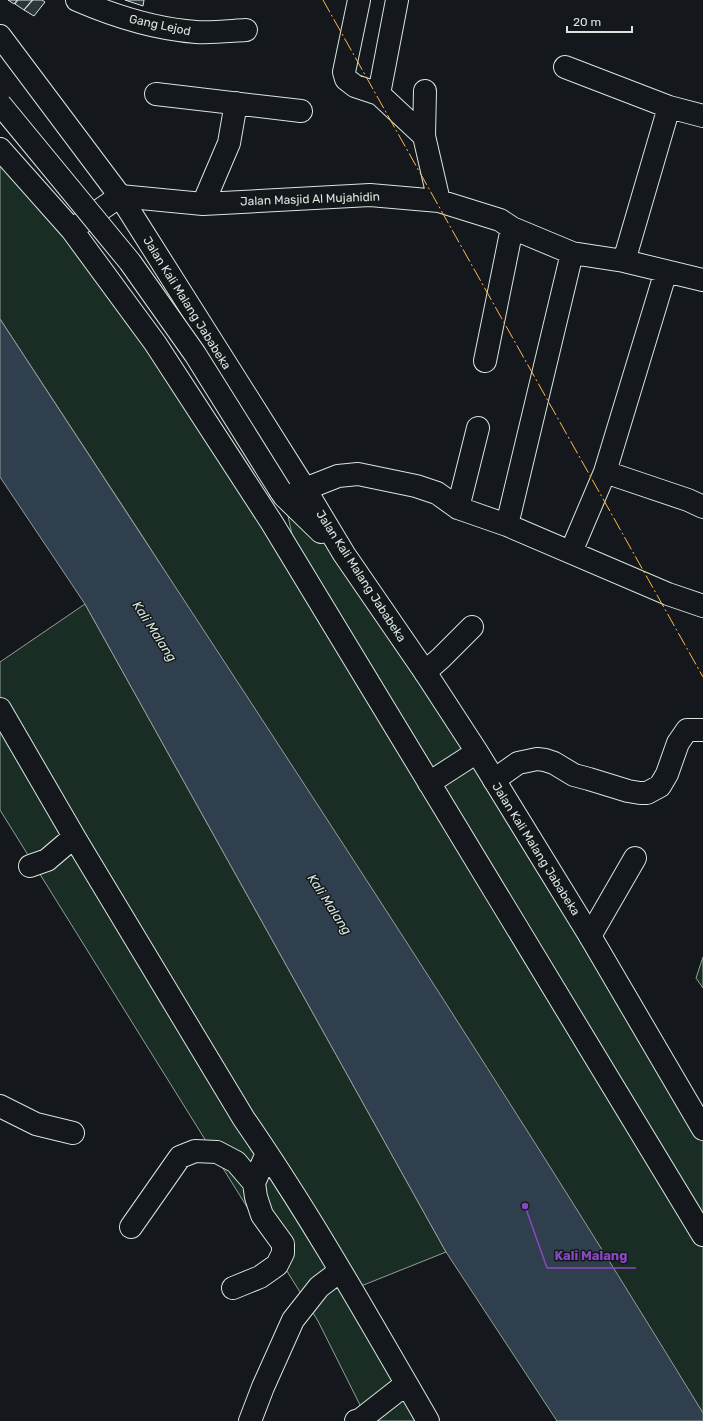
<svg xmlns="http://www.w3.org/2000/svg" width="703" height="1421" viewBox="0 0 703 1421" font-family="Rubik,sans-serif">
	<style>
		.green { fill: #1a2d24; stroke: #939e99 }
		.water { fill: #2f3f4d; stroke: #939e99 }
		.building { fill: #2c363c; stroke: #d8e6dc }
		.lines { fill: none; stroke-linecap: round; stroke-linejoin: round }
		.minor-casing { stroke: #d8e6dc; stroke-width: 24 }
		.major-casing { stroke: #d8e6dc; stroke-width: 24 }
		.minor { stroke: #14181c; stroke-width: 22 }
		.major { stroke: #14181c; stroke-width: 22 }
		.major-bridge-casing { stroke: #d8e6dc; stroke-width: 24; stroke-linecap: butt }
		.major-bridge { stroke: #14181c; stroke-width: 22 }
		.power { stroke: #ffb74d; stroke-width: 1; stroke-dasharray: 14 3 2 3; stroke-linecap: butt }
		.labels { text-anchor: middle; stroke-width: 3; stroke-linejoin: round; paint-order: stroke }
		.street-label { font-size: 12px; fill: #d8e6dc; stroke: #14181c }
		.water-label { font-size: 13px; font-style: italic; fill: #d8e6dc; stroke: #14181c }
		.leader { fill: none; stroke: #8948c3; stroke-width: 1.5 }
		.callout-dot { fill: #8948c3; stroke: #14181c; stroke-width: 1.5 }
		.callout-label { font-size: 13px; text-anchor: middle; font-weight: bold; fill: #8948c3; stroke: #14181c; stroke-width: 3; stroke-linejoin: round; paint-order: stroke }
	</style>
	<rect width="100%" height="100%" fill="#14181c"/>
	<path class="green" d="M0 149 72 230 299 569 284 496 344 554 703 1129V1416L143 537 0 319Z
		M85 604 446 1252 351 1290 427 1421H368L318 1321 0 810V662Z
		M703 957V988L696 978Z"/>
	<path class="water" d="M0 319C237 682 477 1043 703 1413V1421H557L446 1252 85 604 0 477Z"/>
	<path class="building" d="M8 0H17L14 4Z
		M18 0H32L24 10 15 4Z
		M33 0H42L45 2 34 16 24 10Z
		M125 0H144L143 6Z"/>
	<g class="lines">
		<g class="minor-casing">
			<path id="minor" d="M77 0C114 16 155 29 196 32 212 33 229 31 246 30
				M359 0 344 72 346 79 355 86 379 94 424 136
				M565 67 669 107 703 116
				M425 91 424 136 439 201
				M156 94 301 111
				M379 94 397 0
				M120 196 203 204 370 195 439 201 500 220 512 228 572 253 624 261 703 280
				M203 204 229 143 236 103
				M624 261 669 107
				M485 361 512 228
				M605 472 688 500 703 507
				M305 489 338 476 358 474 416 486 437 493 458 508 507 525 668 594 703 606
				M458 508 478 428
				M507 525 572 253
				M571 552 605 472 666 271
				M425 672 441 658 472 627
				M0 709 76 840 244 1119C311 1216 369 1319 428 1421
				M494 780 518 763 537 759 545 760 554 763 574 775 589 779 628 791 640 793H647L660 786 667 774 678 743 687 730H703
				M30 866 47 860 74 837
				M590 936 635 858
				M0 1106 36 1124 73 1133
				M131 1227 180 1157 195 1151 217 1152 236 1162 254 1183
				M233 1288 260 1277 277 1265 283 1253V1244L262 1215 256 1197 254 1183 267 1153
				M250 1421 263 1387 293 1320 319 1287 340 1271
				M356 1421 360 1420 406 1384"/>
		</g>
		<g class="major-casing">
			<path id="major" d="M0 36 120 196 305 489 344 554 425 672 477 752 590 936 703 1129
				M0 149 72 230 155 343 272 523 703 1235
				M77 226 120 196
				M280 490 284 496 321 532
				M429 783 477 752"/>
		</g>
		<use href="#minor" class="minor"/>
		<use href="#major" class="major"/>
		<g class="major-bridge-casing">
			<path id="major-bridge" d="M0 104 130 262 195 354 280 490"/>
		</g>
		<use href="#major-bridge" class="major-bridge"/>
		<path class="power" d="M323 0 703 677"/>
	</g>
	<g class="labels">
		<g class="street-label">
			<text transform="translate(160 25) rotate(12)" y="4">Gang Lejod</text>
			<text transform="translate(310 199) rotate(-2)" y="4">Jalan Masjid Al Mujahidin</text>
			<text transform="translate(187 303) rotate(58)" y="4">Jalan Kali Malang Jababeka</text>
			<text transform="translate(361 576) rotate(57)" y="4">Jalan Kali Malang Jababeka</text>
			<text transform="translate(536 849) rotate(58)" y="4">Jalan Kali Malang Jababeka</text>
		</g>
		<g class="water-label">
			<text transform="translate(155 631) rotate(57)" y="5">Kali Malang</text>
			<text transform="translate(330 904) rotate(57)" y="5">Kali Malang</text>
		</g>
	</g>
	<path class="leader" d="M525 1206L547 1268H636"/>
	<circle class="callout-dot" cx="525" cy="1206" r="4"/>
	<g class="callout-label">
		<text x="591" y="1260">Kali Malang</text>
	</g>
	<path d="M567 26v6h65v-6" fill="none" stroke="#d8e6dc" stroke-width="2"/>
	<text x="573" y="26" font-size="12" fill="#d8e6dc" stroke="#14181c" stroke-width="3" paint-order="stroke">20 m</text>
</svg>
